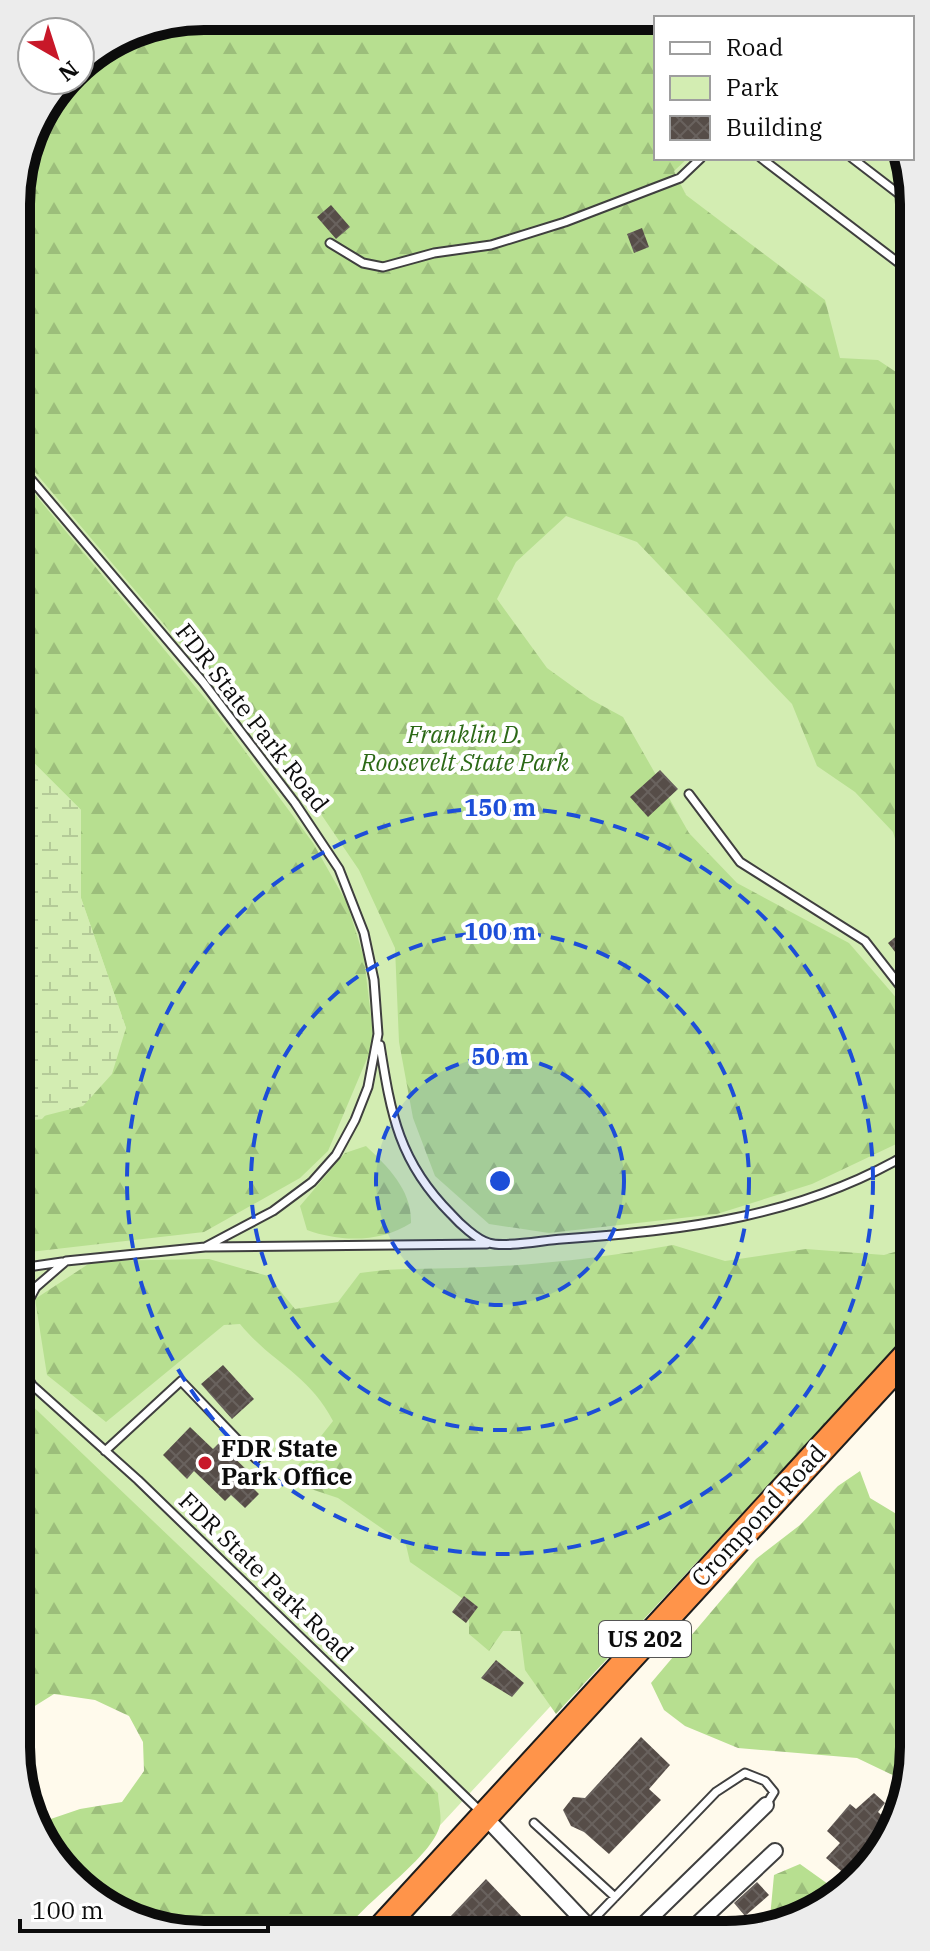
<svg xmlns="http://www.w3.org/2000/svg" width="930" height="1951" viewBox="0 0 930 1951" font-family="'IBM Plex Serif',serif">
	<style>
		.green { fill: #d3edb2 }
		.forest { fill: url(#forest-firs) }
		.wetland { fill: url(#wetland-marsh) }
		.building { fill: url(#building-cross-hatch) }
		.lines { fill: none; stroke-linecap: round; stroke-linejoin: round }
		.lane-casing { stroke: #3f3f3f; stroke-width: 11 }
		.street-casing { stroke: #3f3f3f; stroke-width: 18 }
		.highway-casing { stroke: #1d1d1d; stroke-width: 30 }
		.lane { stroke: #fff; stroke-width: 7 }
		.street { stroke: #fff; stroke-width: 14 }
		.highway { stroke: #ff944a; stroke-width: 26 }
		.ring { fill: none; stroke: #1d4ed8; stroke-width: 4; stroke-dasharray: 14 10 }
		.poi-dot { fill: #c81829; stroke: #fff; stroke-width: 3 }
		.labels { text-anchor: middle; stroke-width: 8; stroke-linejoin: round; paint-order: stroke }
		.shield { fill: #fff; stroke: #555; stroke-width: 2 }
		.shield-label { font-size: 22px; font-weight: bold; fill: #0c0c0c }
		.street-label { font-size: 24px; fill: #0c0c0c; stroke: #fff }
		.park-label { font-size: 24px; font-style: italic; fill: #2c6917; stroke: #fff }
		.poi-label { font-size: 24px; font-weight: bold; fill: #0c0c0c; stroke: #fff; text-anchor: start }
		.rim { fill: none; stroke: #0c0c0c; stroke-width: 10 }
		.centre { fill: #1d4ed8; stroke: #fff; stroke-width: 4 }
		.ring-label { font-size: 24px; text-anchor: middle; font-weight: bold; fill: #1d4ed8; stroke: #fff; stroke-width: 8; stroke-linejoin: round; paint-order: stroke }
	</style>
	<defs>
		<pattern id="forest-firs" width="22" height="20" patternUnits="userSpaceOnUse" patternTransform="scale(2)"><rect width="22" height="20" fill="#b7df90"/><path d="M5 1l3.5 6h-7zM16 11l3.5 6h-7z" fill="#9cbe7b"/></pattern>
		<pattern id="wetland-marsh" width="20" height="14" patternUnits="userSpaceOnUse" patternTransform="scale(2)"><rect width="20" height="14" fill="#d3edb2"/><path d="M1 5h8M5 5V1M11 12h8M15 12V8" fill="none" stroke="#b4ca98"/></pattern>
		<pattern id="building-cross-hatch" width="8" height="8" patternUnits="userSpaceOnUse" patternTransform="scale(2)"><rect width="8" height="8" fill="#564d48"/><path d="M0 0l8 8M0 8l8-8" fill="none" stroke="#69625e"/></pattern>
	</defs>
	<rect width="100%" height="100%" fill="#fffaec"/>
	<path class="green" d="M204 16 656 19V158H907L912 1317 431 1835 21 1456 18 180 36 120 67 80H80V63L132 30Z"/>
	<path class="forest" d="M204 16 656 19V158H688L674 171 686 195 825 300 840 358 878 360 908 380 910 879 905 873 893 832 855 792 817 766 792 704 637 542 566 516 516 562 497 599 547 668 590 699 623 717 689 833 737 883 849 943 911 1015V1137L812 1184 717 1214 549 1233 489 1224 435 1176 413 1118 399 1042 395 948 359 870 306 792 18 452V180L36 120 67 80H80V63L109 45 130 38 134 30Z
		M18 474 213 708 313 843 347 903 364 958 374 1042 328 1151 300 1178 204 1232 21 1253 20 1122 42 1119 126 1028 81 898V810L19 748Z
		M366 1146C388 1167 412 1190 411 1223 380 1243 340 1242 307 1230L300 1206 345 1153Z
		M673 1245 725 1261 806 1249 884 1255 912 1247V1330L556 1714 525 1670 520 1631H503L489 1651 469 1634V1603L410 1562 406 1545 338 1498 311 1489 298 1465 333 1421C308 1373 273 1364 240 1324L224 1325 106 1422 47 1375 35 1299 93 1261 209 1259 268 1276 295 1309 338 1302 360 1273C393 1268 425 1269 458 1268 530 1266 603 1258 673 1245Z
		M21 1395 438 1793C438 1802 442 1816 440 1825 432 1858 367 1899 345 1931H193L180 1924 168 1931 80 1888 39 1823 80 1809 122 1802 144 1771 143 1742 129 1716 95 1700 54 1694 22 1714Z
		M860 1471 870 1498 913 1524 914 1760 905 1781 857 1758 738 1748 685 1726 664 1710 651 1683 756 1559 800 1525 838 1486Z
		M800 1864 835 1889 775 1928H769L774 1875Z"/>
	<path class="wetland" d="M19 748 81 810V898L126 1028 112 1074 83 1106 20 1122Z"/>
	<path class="building" d="M331 205 350 227 336 239 317 217Z
		M642 228 649 247 634 253 627 234Z
		M660 770 678 789 648 817 630 797Z
		M910 925V956L903 962 888 943Z
		M223 1365 254 1399 232 1419 201 1384Z
		M190 1427 213 1449 219 1443 252 1475 246 1481 259 1494 245 1508 231 1495 225 1501 194 1471 187 1479 163 1455Z
		M464 1596 478 1607 466 1623 452 1612Z
		M496 1660 524 1683 512 1697 481 1678Z
		M641 1737 670 1765 649 1789 661 1800 609 1854 584 1832 571 1826 563 1810 573 1797 585 1798Z
		M874 1793 885 1803 878 1812 890 1823 882 1844 877 1840 846 1875 826 1858 840 1843 827 1831 850 1804 856 1809Z
		M486 1879 525 1920 514 1930H462L450 1917Z
		M757 1882 769 1895 745 1916 734 1903Z"/>
	<g class="lines">
		<g class="lane-casing">
			<path id="lane" d="M761 158 908 270
				M852 158 908 201
				M330 243 363 263 383 267 434 253 491 245 565 222 680 178 701 158
				M18 464 203 682 295 803 339 869 364 933 374 980 378 1034 368 1087 355 1120 336 1155 312 1182 273 1211 205 1247 66 1261 36 1287 21 1315
				M689 794 740 862 865 941 911 1000
				M380 1045C391 1115 399 1162 451 1214 459 1223 477 1240 489 1243 505 1248 544 1240 562 1239 686 1230 802 1217 911 1152
				M207 1247 487 1244
				M21 1268 62 1262
				M21 1366 32 1385 138 1480 481 1812
				M105 1451 181 1381 256 1459
				M534 1823 615 1897
				M588 1925 716 1792 745 1773 765 1781 774 1792 766 1805"/>
		</g>
		<g class="street-casing">
			<path id="street" d="M485 1817 591 1929
				M639 1929 766 1805
				M692 1929 775 1851"/>
		</g>
		<g class="highway-casing">
			<path id="highway" d="M380 1930 912 1350"/>
		</g>
		<use href="#lane" class="lane"/>
		<use href="#street" class="street"/>
		<use href="#highway" class="highway"/>
	</g>
	<circle cx="500" cy="1181" r="124" fill="#1d4ed8" fill-opacity=".12"/>
	<g class="ring">
		<circle cx="500" cy="1181" r="124"/>
		<circle cx="500" cy="1181" r="249"/>
		<circle cx="500" cy="1181" r="373"/>
	</g>
	<circle class="poi-dot" cx="205" cy="1463" r="8"/>
	<g class="labels">
		<rect class="shield" x="599" y="1621" width="92" height="36" rx="6"/>
		<g class="shield-label">
			<text x="645" y="1647">US 202</text>
		</g>
		<g class="street-label">
			<text transform="translate(252 718) rotate(52)" y="8">FDR State Park Road</text>
			<text transform="translate(759 1516) rotate(-47)" y="8">Crompond Road</text>
			<text transform="translate(266 1577) rotate(44)" y="8">FDR State Park Road</text>
		</g>
		<g class="park-label">
			<text x="465" y="743">Franklin D.<tspan x="465" dy="28">Roosevelt State Park</tspan></text>
		</g>
		<g class="poi-label">
			<text x="221" y="1457">FDR State<tspan x="221" dy="28">Park Office</tspan></text>
		</g>
	</g>
	<path d="M0 0H930V1951H0ZM204 30H726A174 174 0 0 1 900 204V1747A174 174 0 0 1 726 1921H204A174 174 0 0 1 30 1747V204A174 174 0 0 1 204 30Z" fill="#ececec" fill-rule="evenodd"/>
	<path class="rim" d="M204 30H726A174 174 0 0 1 900 204V1747A174 174 0 0 1 726 1921H204A174 174 0 0 1 30 1747V204A174 174 0 0 1 204 30Z"/>
	<circle cx="500" cy="1181" r="12" class="centre"/>
	<g class="ring-label">
		<text x="500" y="816">150 m</text>
		<text x="500" y="940">100 m</text>
		<text x="500" y="1065">50 m</text>
	</g>
	<rect x="654" y="16" width="260" height="144" fill="#ffffff" stroke="#9e9e9e" stroke-width="2"/>
	<rect x="670" y="42" width="40" height="12" fill="#ffffff" stroke="#9e9e9e" stroke-width="2"/>
	<text x="726" y="56" font-size="24" fill="#0c0c0c">Road</text>
	<rect x="670" y="76" width="40" height="24" fill="#d3edb2" stroke="#9e9e9e" stroke-width="2"/>
	<text x="726" y="96" font-size="24" fill="#0c0c0c">Park</text>
	<rect x="670" y="116" width="40" height="24" fill="url(#building-cross-hatch)" stroke="#9e9e9e" stroke-width="2"/>
	<text x="726" y="136" font-size="24" fill="#0c0c0c">Building</text>
	<g transform="translate(56 56) rotate(141)"><circle r="38" fill="#ffffff" stroke="#9e9e9e" stroke-width="2"/>
	<path d="M0-6L14 30L0 20L-14 30Z" fill="#c81829"/>
	<text y="-12" font-size="22" font-weight="bold" text-anchor="middle" fill="#0c0c0c">N</text>
	</g>
	<path d="M20 1919v12h248v-12" fill="none" stroke="#0c0c0c" stroke-width="4"/>
	<text x="32" y="1919" font-size="24" fill="#0c0c0c" stroke="#ffffff" stroke-width="6" paint-order="stroke">100 m</text>
</svg>
